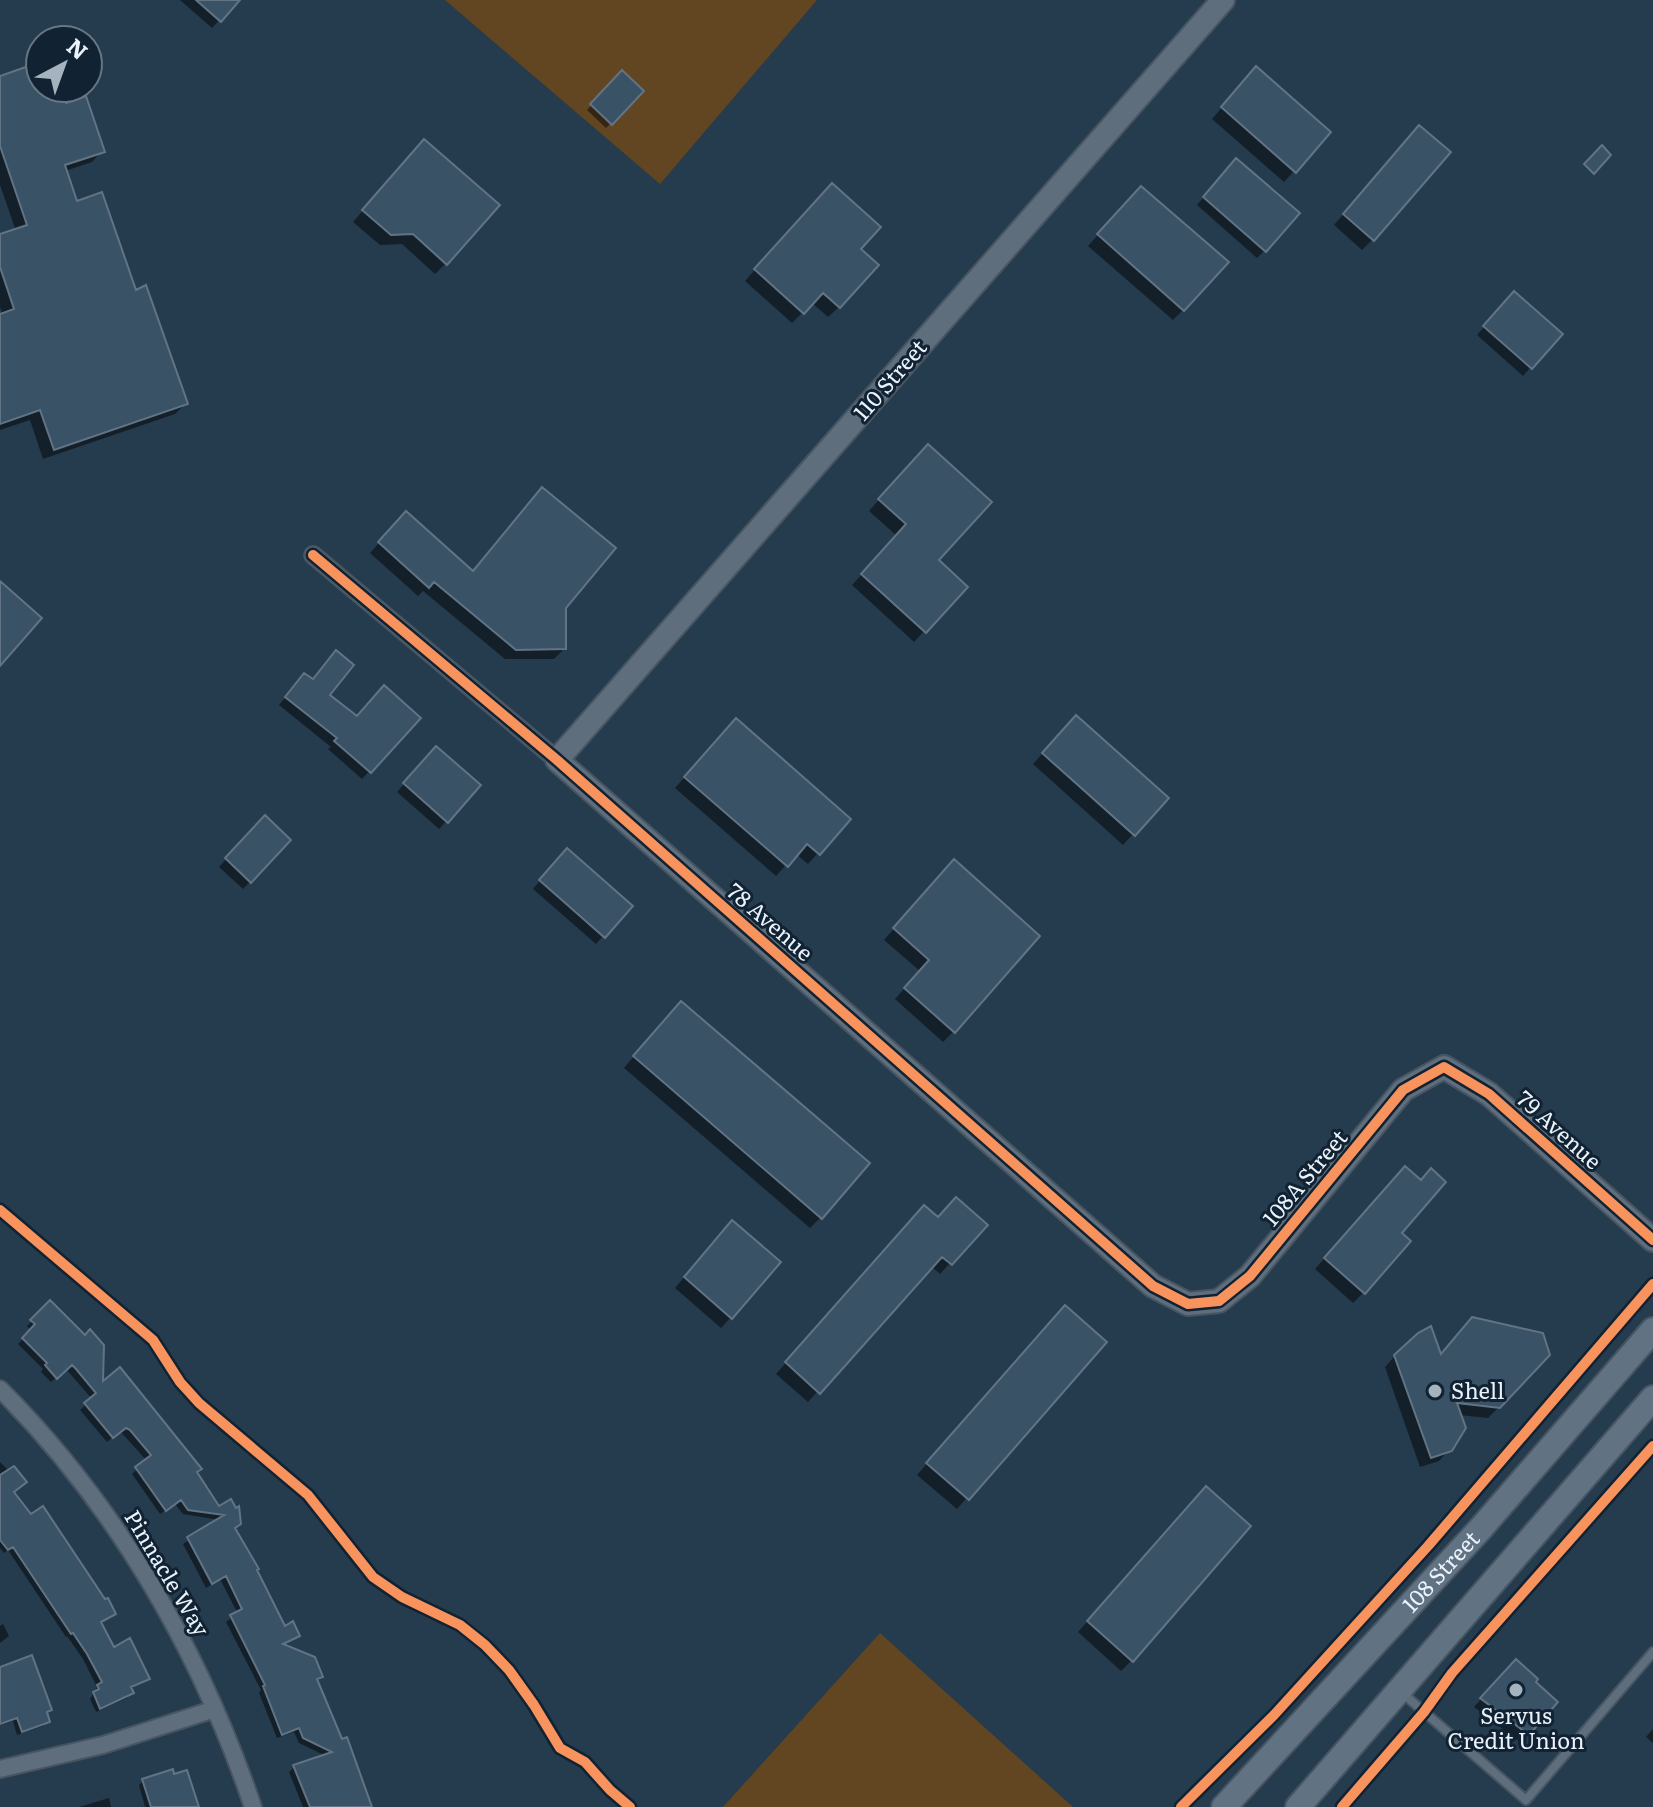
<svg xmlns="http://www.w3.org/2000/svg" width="1653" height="1807" viewBox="0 0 1653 1807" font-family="Literata,serif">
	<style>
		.green { fill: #624521 }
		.shadow { fill: #0007 }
		.building { fill: #3a5266; stroke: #627484; stroke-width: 2 }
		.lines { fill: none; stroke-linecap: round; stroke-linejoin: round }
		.lane-casing { stroke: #465561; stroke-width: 12 }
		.street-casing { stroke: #465561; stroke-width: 20 }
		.secondary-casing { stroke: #465561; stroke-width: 26 }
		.primary-casing { stroke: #465561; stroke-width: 28 }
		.lane { stroke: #5f6e7d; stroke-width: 8 }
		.street { stroke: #5f6e7d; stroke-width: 16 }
		.secondary { stroke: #5f6e7d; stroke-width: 22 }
		.primary { stroke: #617283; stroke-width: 24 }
		.cycleway-casing { stroke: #112232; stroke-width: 15 }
		.cycleway { stroke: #f8935d; stroke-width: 10 }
		.poi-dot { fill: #a5b3bf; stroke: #112232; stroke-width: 3 }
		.labels { text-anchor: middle; stroke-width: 6; stroke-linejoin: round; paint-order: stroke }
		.street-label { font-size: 22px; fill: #eaf3fc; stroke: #112232 }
		.poi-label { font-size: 22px; fill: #eaf3fc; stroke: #112232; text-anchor: start }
	</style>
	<rect width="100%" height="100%" fill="#253b4e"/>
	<path class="green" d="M445 0H817L660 184Z
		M880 1633 1073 1807H723Z"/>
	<path class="shadow" d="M180 0H238L212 28Z
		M40 64V88H59L65 106 102 151 92 162 65 171 76 203 134 293 186 403 175 414 43 459 30 420 0 430V316L3 315 0 307V237L16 231 0 185V78Z
		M622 73 641 92 606 128 587 110Z
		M1246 79 1294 171 1284 182 1212 119Z
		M1409 138 1373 239 1362 250 1334 225Z
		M414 152 446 263 435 274 402 244 380 245 353 222Z
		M1228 168 1265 250 1257 258 1197 205Z
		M821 196 858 249 839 307 828 317 812 303 792 323 745 281Z
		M1131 199 1183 310 1173 320 1088 246Z
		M1507 301 1560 334 1523 376 1477 335Z
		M917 457 936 561 965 587 914 642 852 585 897 536 869 511Z
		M396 524 472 573 564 607V649L554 659H505L423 591 418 596 370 553Z
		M297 683 328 695 357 718H418L362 779 328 749 331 747 279 705Z
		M1065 728 1133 834 1123 845 1033 764Z
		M725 731 848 819 808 864 796 854 776 876 675 788Z
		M429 756 478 786 439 829 397 792Z
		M265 818 289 840 243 889 219 867Z
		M559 858 603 936 596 944 533 889Z
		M943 873 954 1031 943 1042 895 999 920 971 884 940Z
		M670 1014 821 1217 810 1228 624 1068Z
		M1395 1179 1399 1233 1364 1292 1353 1303 1315 1269Z
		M914 1218 985 1225 940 1274 931 1266 808 1402 776 1374Z
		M722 1233 731 1317 721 1328 675 1288Z
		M50 1303 101 1386 195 1473 219 1509 230 1502 233 1529 284 1628 297 1635 281 1645 321 1676 316 1681 370 1807H303L289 1772 294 1767 326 1756 299 1743 294 1732 277 1738 259 1693 261 1690 226 1622 238 1614 220 1579 206 1588 183 1544 220 1520 183 1514 175 1504 160 1514 132 1474 147 1461 120 1431 107 1442 80 1410 92 1399 66 1369 51 1382 41 1372 43 1369 18 1344 31 1331 27 1326Z
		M1054 1318 1104 1342 957 1509 917 1475Z
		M1395 1356 1499 1407 1488 1418 1459 1415 1450 1449 1439 1461 1420 1467 1385 1367Z
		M0 1462 10 1472 12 1493 113 1614 99 1623 113 1650 148 1679 130 1689 132 1693 127 1698 96 1712 90 1699 97 1687 83 1659 67 1636 66 1637 8 1550 4 1553 0 1548Z
		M1196 1499 1131 1661 1121 1671 1078 1632Z
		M3 1624 9 1636 0 1643V1626Z
		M0 1669 45 1713 48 1721 43 1726 17 1735 13 1721 0 1725Z
		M1508 1669 1533 1682 1555 1702 1520 1742 1474 1707Z
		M1653 1729V1743L1646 1737Z
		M143 1781 197 1807H145L139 1785Z
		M109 1798 111 1807H79Z"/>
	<path class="building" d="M196 0H240L221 22Z
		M40 62V88H61L66 103 86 96 105 152 65 165 77 201 102 192 136 290 146 285 188 404 54 450 40 410 0 424V314L14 309 0 267V234L27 225 0 146V76Z
		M1256 66 1331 132 1296 173 1221 107Z
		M622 70 644 91 612 125 590 104Z
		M1419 125 1451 152 1374 241 1343 214Z
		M424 139 500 205 447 265 413 234 391 235 362 210Z
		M1602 145 1611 155 1594 174 1584 164Z
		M1236 158 1300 213 1266 252 1203 197Z
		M832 183 881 227 861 249 879 265 840 308 823 293 804 314 754 269Z
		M1141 186 1229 262 1184 311 1097 234Z
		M1514 291 1563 334 1532 369 1483 326Z
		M928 444 992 502 939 560 968 587 926 633 861 574 906 524 878 499Z
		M542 487 616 548 566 608V649L516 650 434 582 429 588 378 542 406 511 473 571Z
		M0 581 42 618 0 666Z
		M336 650 354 665 330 695 357 716 384 685 421 718 371 773 334 741 337 738 285 697 304 673 313 679Z
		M1076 715 1169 798 1135 836 1042 753Z
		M736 718 851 819 820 855 807 844 788 867 684 777Z
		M436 746 481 785 448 823 403 783Z
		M265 815 291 840 251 883 225 858Z
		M567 848 633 906 605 938 539 880Z
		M954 859 1040 936 955 1033 904 988 929 960 893 928Z
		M681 1001 870 1163 822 1219 633 1056Z
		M1405 1166 1421 1180 1431 1168 1446 1182 1402 1233 1411 1241 1365 1294 1324 1258Z
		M956 1197 988 1225 952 1265 942 1257 820 1394 785 1362 924 1205 938 1217Z
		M732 1220 781 1262 732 1319 684 1277Z
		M50 1300 85 1335 90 1329 104 1345 103 1381 120 1367 202 1469 197 1472 219 1506 231 1499 236 1508 239 1506 241 1524 235 1528 259 1569 257 1570 285 1626 293 1621 300 1636 283 1644 315 1657 323 1677 317 1679 342 1739 347 1737 372 1807H310L293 1765 332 1752 303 1738 299 1728 282 1735 263 1686 265 1685 230 1615 242 1609 226 1576 212 1584 187 1537 224 1515 188 1510 181 1500 166 1511 135 1467 151 1455 130 1430 126 1428 113 1438 84 1403 96 1393 76 1369 72 1365 57 1379 45 1365 47 1363 22 1338 35 1324 30 1320Z
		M1065 1305 1107 1342 969 1500 926 1463Z
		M1472 1317 1543 1333 1550 1355 1500 1408 1457 1403 1466 1428 1452 1451 1431 1458 1394 1355 1418 1333 1431 1326 1441 1354Z
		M14 1466 27 1482 14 1492 31 1514 43 1506 105 1599 108 1598 116 1614 101 1622 114 1647 130 1638 150 1679 131 1687 134 1693 100 1709 93 1692 99 1689 97 1685 102 1682 87 1654 73 1633 71 1634 13 1547 8 1550 0 1540V1475Z
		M1206 1486 1251 1526 1133 1662 1087 1621Z
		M32 1655 52 1710 47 1712 50 1722 22 1732 17 1718 0 1724V1667Z
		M1516 1659 1538 1679 1536 1682 1558 1702 1529 1735 1480 1698Z
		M173 1769 174 1774 187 1770 199 1807H151L142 1779Z"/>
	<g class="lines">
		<g class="lane-casing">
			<path id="lane" d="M1400 1691 1526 1800 1653 1652"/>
		</g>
		<g class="street-casing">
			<path id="street" d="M313 555 557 760
				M0 1389C117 1506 200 1651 253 1807
				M0 1769 103 1745 215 1709"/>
		</g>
		<g class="secondary-casing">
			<path id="secondary" d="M1223 0 557 760 1153 1286 1188 1304 1219 1301 1250 1276 1403 1090 1444 1067 1489 1094 1653 1240"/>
		</g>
		<g class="primary-casing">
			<g id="primary">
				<path id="s1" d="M1224 1807 1482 1527 1653 1330"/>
				<path d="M1298 1807 1653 1398"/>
			</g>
		</g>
		<use href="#lane" class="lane"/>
		<use href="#street" class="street"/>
		<use href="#secondary" class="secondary"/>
		<use href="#primary" class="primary"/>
		<g class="cycleway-casing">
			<path id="cycleway" d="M313 555 557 760 1153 1286 1188 1304 1219 1301 1250 1276 1403 1090 1444 1067 1489 1094 1653 1240
				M0 1210 153 1340 180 1382 199 1403 308 1495 373 1577 402 1597 460 1625 485 1645 509 1670 534 1705 560 1748 585 1762 610 1790 630 1807
				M1181 1807 1274 1715 1428 1546 1653 1284
				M1342 1807 1424 1712 1452 1673 1653 1446"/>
		</g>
		<use href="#cycleway" class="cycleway"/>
	</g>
	<g class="poi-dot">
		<circle cx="1435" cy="1391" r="8"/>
		<circle cx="1516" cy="1690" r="8"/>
	</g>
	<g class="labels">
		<g class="street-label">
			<text transform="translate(890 380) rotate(-49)" y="8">110 Street</text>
			<text transform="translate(770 922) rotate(41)" y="8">78 Avenue</text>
			<text transform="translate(1559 1130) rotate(42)" y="8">79 Avenue</text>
			<text transform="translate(1305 1178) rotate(-50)" y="8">108A Street</text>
			<text dy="8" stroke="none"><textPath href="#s1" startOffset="320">108 Street</textPath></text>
			<text transform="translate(167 1573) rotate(59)" y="8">Pinnacle Way</text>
		</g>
		<g class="poi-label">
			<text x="1451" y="1399">Shell</text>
			<text x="1516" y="1724" text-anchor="middle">Servus<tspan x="1516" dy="25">Credit Union</tspan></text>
		</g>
	</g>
	<g transform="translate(64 64) rotate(41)"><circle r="38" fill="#112232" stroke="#687683" stroke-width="2"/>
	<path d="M0-6L14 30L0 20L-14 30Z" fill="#a5b3bf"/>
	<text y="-12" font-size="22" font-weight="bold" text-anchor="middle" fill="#eaf3fc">N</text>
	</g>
</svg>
